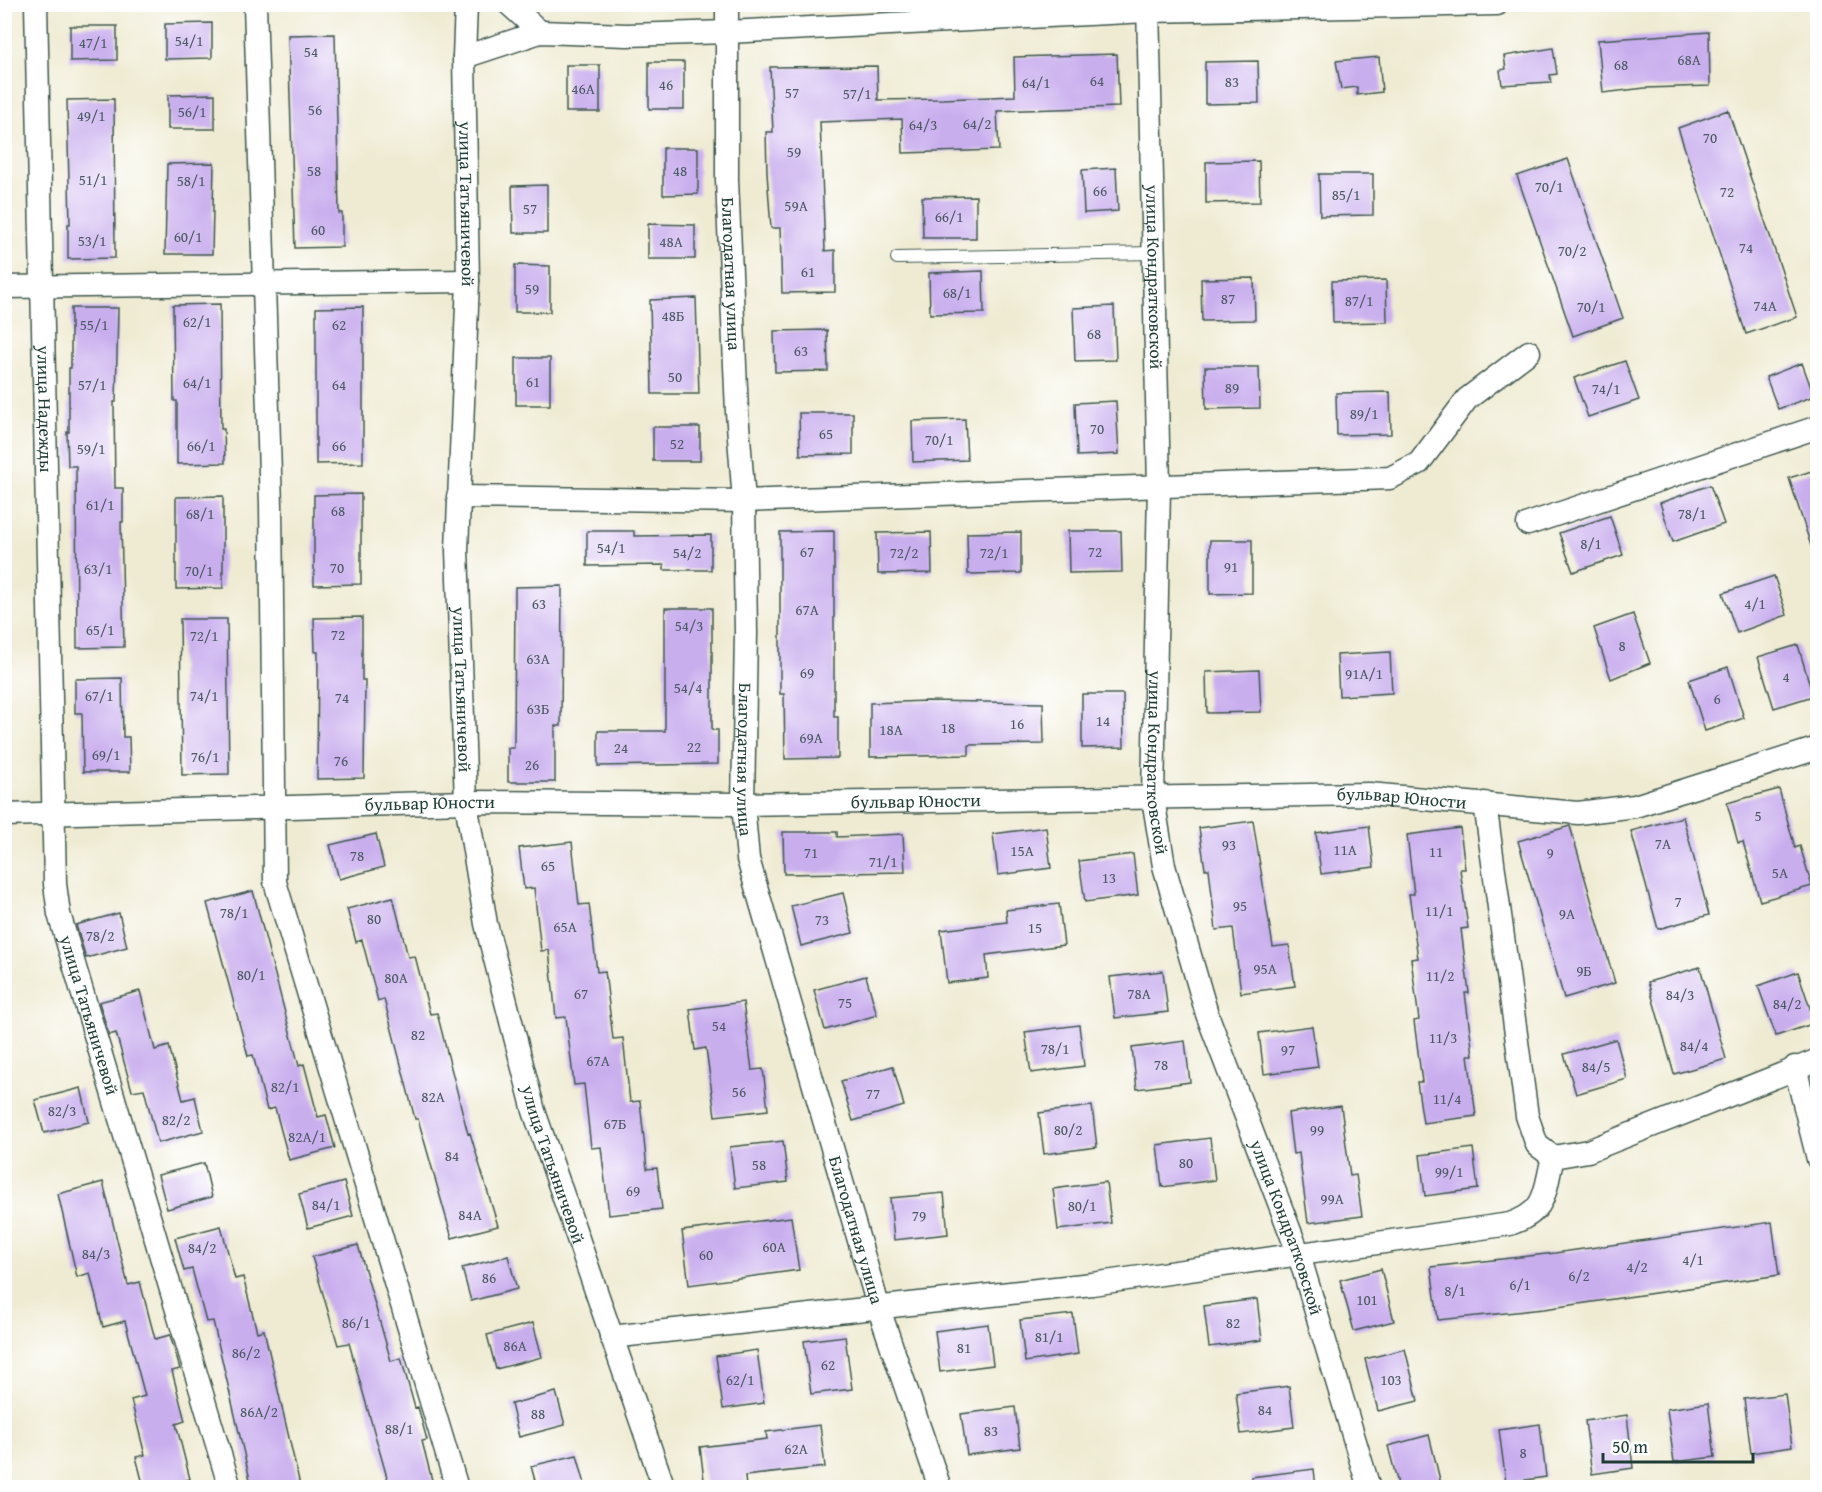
<svg xmlns="http://www.w3.org/2000/svg" width="1822" height="1492" viewBox="0 0 1822 1492" font-family="'Gentium Book Plus',serif">
	<style>
		.building { fill: #c9aeee }
		.lines { fill: none; stroke-linecap: round; stroke-linejoin: round }
		.lane-casing { stroke: #3e574c; stroke-width: 14 }
		.street-casing { stroke: #3e574c; stroke-width: 25 }
		.lane { stroke: #fff; stroke-width: 12 }
		.street { stroke: #fff; stroke-width: 22 }
		.labels { text-anchor: middle; stroke-width: 6; stroke-linejoin: round; paint-order: stroke }
		.number-label { font-size: 15px; fill: #4a5962 }
		.street-label { font-size: 18px; fill: #1f3d34; stroke: #fff }
	</style>
	<rect width="100%" height="100%" fill="#fff"/>
	<filter id="ink" filterUnits="userSpaceOnUse"><feTurbulence type="fractalNoise" baseFrequency=".0167" numOctaves="2"/><feDisplacementMap in="SourceGraphic" scale="12" xChannelSelector="R" yChannelSelector="G"/><feConvolveMatrix kernelMatrix="1 2 1 2 8 2 1 2 1" color-interpolation-filters="sRGB"/></filter>
	<filter id="wash" filterUnits="userSpaceOnUse"><feTurbulence type="fractalNoise" baseFrequency=".008" numOctaves="4" result="noise"/><feDisplacementMap in="SourceGraphic" scale="24" xChannelSelector="R" yChannelSelector="G"/><feGaussianBlur stdDeviation="1.35" result="paint"/><feColorMatrix in="noise" values="0 0 0 0 0 0 0 0 0 0 0 0 0 0 0 0 0 1.4 0 .05"/><feComposite in="paint" operator="in"/></filter>
	<g filter="url(#wash)">
		<rect width="100%" height="100%" fill="#efebd3"/>
		<g id="blocks">
			<path class="building" d="M212 23V58L165 59V24Z
				M70 26H117V60L70 61Z
				M1709 32 1710 86 1645 88 1603 93 1598 40Z
				M335 34 339 213H342V247L295 248 288 35Z
				M1553 48 1557 74 1550 75 1551 82 1502 85 1500 70 1506 69 1504 56Z
				M1117 54 1119 107 997 111 999 150 903 153 902 119 820 122 825 251 835 250V292L782 293 780 228H771L767 173 766 132H773L770 67 877 66 878 100 943 99 1015 96 1014 57Z
				M1379 57 1382 92 1357 95V87L1341 89 1336 61Z
				M1258 61 1259 103 1205 104V62Z
				M649 62H684V109H649Z
				M566 65H600V112H566Z
				M215 94V129H168V95Z
				M114 99 115 258 68 259V224H70L67 100Z
				M1728 110 1797 317 1746 334 1678 128Z
				M663 148H698V194L663 195Z
				M1568 159 1623 318 1573 336 1517 176Z
				M1259 161 1260 202 1206 203V162Z
				M214 163 212 254H165L167 164Z
				M1116 168 1118 211 1084 213 1082 170Z
				M1319 174H1373V215L1320 216Z
				M547 185V233H513L512 186Z
				M976 196V238H923L922 197Z
				M648 224 695 225V259H648Z
				M515 265 550 266V312H515Z
				M983 271 984 313 930 314 929 273Z
				M1254 278 1255 320 1202 321 1201 279Z
				M1386 280 1387 322 1333 323 1332 281Z
				M696 298 699 394H652L650 300Z
				M220 304 221 429H224L225 463 177 464V401H174L173 305Z
				M1114 306 1116 360 1075 361 1073 308Z
				M363 307V463L316 464V308Z
				M71 308H118L116 402H114L115 488H123V522H121L124 647 77 648 76 466H68L67 432H69V368H71Z
				M827 330 828 371 775 372 774 331Z
				M516 358H550V405H516Z
				M1625 361 1639 400 1588 417 1574 378Z
				M1802 363 1814 396 1778 409 1766 377Z
				M1205 367H1259L1260 408 1206 409Z
				M1390 392 1391 434 1337 435 1336 393Z
				M1116 401 1119 454 1077 456 1075 403Z
				M799 413H853V454L800 455Z
				M965 419 967 460 913 462 912 421Z
				M653 427H700V461H653Z
				M1818 469V554L1814 555 1789 478Z
				M1710 485 1724 524 1673 542 1660 503Z
				M361 494V584L314 585V495Z
				M223 496V588L176 589V497Z
				M1610 516 1623 555 1573 572 1559 533Z
				M587 531H634V536L711 535V570H664V565L587 566Z
				M834 531V717H838V758L785 759 784 694H780V532Z
				M1068 531H1121L1122 572 1069 573Z
				M931 532 932 573 878 574 877 533Z
				M1021 532V573L968 574 967 533Z
				M1210 540H1252V593L1210 594Z
				M1774 576 1787 615 1737 633 1723 593Z
				M562 586 561 726H555V782H508V748H514L515 587Z
				M665 608H712V730H718V764L598 766V731H665Z
				M1633 614 1650 663 1611 679 1594 628Z
				M362 617V680H365L364 778 317 779 318 652H315L314 618Z
				M180 619H227L229 774 182 775Z
				M1798 645 1813 696 1774 708 1758 657Z
				M1390 652 1392 693 1339 696 1337 655Z
				M1728 667 1744 718 1705 731 1689 680Z
				M1259 670 1261 712 1207 713 1206 672Z
				M122 678 123 737H129L130 772H83L82 713H75V679Z
				M1082 694H1123L1124 747 1082 748Z
				M928 701 1043 703 1044 744 969 745V755L870 757V703Z
				M1779 789 1795 848 1800 846 1812 886 1760 901 1743 842 1738 843 1727 803Z
				M1683 817 1709 915 1658 929 1631 831Z
				M1253 821 1273 947 1289 945 1295 986 1241 993 1233 928 1216 930 1209 869H1205L1199 828Z
				M1369 826 1374 867 1321 874 1316 833Z
				M1570 826 1615 983 1564 998 1518 841Z
				M1046 827 1051 868 998 875 993 834Z
				M1460 828 1465 869H1460L1468 928 1461 929 1469 993H1465L1473 1055H1468L1476 1116 1423 1123 1417 1082H1422L1414 1021 1419 1020 1411 959 1418 958 1409 894H1414L1407 835Z
				M783 832H837V837L903 834 905 872 784 874Z
				M376 834 384 867 339 879 330 845Z
				M572 842 579 905 589 904 597 972 605 971 613 1039 623 1038 630 1102 640 1101 647 1169 657 1168 662 1209 609 1215 601 1147 591 1148 584 1084 574 1085 566 1017 556 1018 549 950 541 951 534 888 524 889 519 848Z
				M1133 854 1138 895 1085 902 1079 861Z
				M253 891 299 1066 304 1064 318 1117 326 1115 335 1148 289 1160 275 1108 267 1110 253 1055 248 1056 207 903Z
				M843 893 853 933 801 946 791 906Z
				M393 897 408 957 415 956 430 1014 437 1013 468 1134 470 1133 498 1226 452 1238 418 1119H415L384 999 378 1001 362 940 356 942 347 909Z
				M1059 904 1064 945 986 955 988 978 947 983 941 930 1007 922 1006 910Z
				M119 913 127 947 86 958 76 925Z
				M1700 967 1726 1059 1674 1074 1648 982Z
				M1163 971 1168 1012 1115 1018 1110 977Z
				M1798 972 1815 1023 1776 1036 1758 986Z
				M866 976 877 1015 825 1030 814 990Z
				M140 991 155 1050 169 1046 183 1100 195 1097 203 1131 158 1143 144 1089 132 1091 116 1033 109 1035 99 1002Z
				M743 1002 752 1070 763 1069 768 1110 715 1116 706 1048 695 1050 690 1009Z
				M1079 1025 1084 1066 1031 1073 1025 1032Z
				M1312 1026 1318 1067 1264 1074 1259 1033Z
				M1616 1039 1627 1079 1576 1094 1564 1054Z
				M1185 1041 1190 1082 1137 1089 1132 1048Z
				M893 1066 904 1106 853 1121 841 1081Z
				M81 1088 89 1122 44 1133 35 1100Z
				M1092 1106 1097 1147 1044 1154 1039 1113Z
				M1341 1106 1350 1176 1356 1175 1362 1216 1308 1223 1299 1153 1293 1154 1288 1113Z
				M1210 1138 1215 1180 1162 1187 1157 1145Z
				M783 1141 788 1182 735 1188 730 1147Z
				M1473 1148 1478 1189 1425 1196 1420 1155Z
				M204 1163 212 1197 167 1209 158 1175Z
				M103 1182 128 1285 140 1282 155 1339 170 1335 180 1369 172 1371 185 1421 176 1424 190 1479 155 1488H144L136 1457 145 1455 131 1400 145 1396 125 1321 103 1327 90 1273 77 1277 58 1194Z
				M344 1182 353 1216 308 1228 299 1194Z
				M1106 1182 1111 1223 1058 1230 1053 1189Z
				M944 1193 948 1234 894 1240 890 1198Z
				M791 1217 799 1270 689 1285 682 1231Z
				M1772 1222 1779 1275 1544 1309 1438 1320 1431 1267 1555 1253Z
				M221 1226 235 1279 243 1277 257 1332 264 1330 300 1485 289 1488H252L213 1321 206 1322 192 1269 184 1271 175 1238Z
				M358 1245 391 1361 401 1358 415 1408 418 1407 427 1440 422 1441 434 1488H390L349 1343 338 1345 312 1257Z
				M508 1256 517 1289 471 1301 462 1268Z
				M1381 1269 1394 1321 1354 1331 1340 1280Z
				M1257 1299 1262 1340 1209 1347 1204 1306Z
				M1073 1314 1078 1354 1025 1362 1020 1320Z
				M533 1323 542 1357 496 1369 487 1335Z
				M988 1324 993 1365 940 1372 935 1331Z
				M845 1336 852 1389 811 1394 804 1341Z
				M1405 1349 1418 1401 1378 1411 1365 1359Z
				M757 1350 764 1403 723 1409 716 1356Z
				M1289 1386 1294 1427 1241 1434 1236 1393Z
				M556 1392 565 1425 519 1437 511 1404Z
				M1785 1394 1792 1447 1751 1453 1744 1399Z
				M1708 1403 1715 1457 1674 1462 1667 1409Z
				M1015 1407 1020 1448 967 1455 961 1414Z
				M1627 1415 1633 1468 1592 1474 1585 1421Z
				M1540 1424 1546 1477 1506 1483 1499 1430Z
				M820 1425 825 1467 745 1476 746 1488H705L700 1447 767 1439 766 1432Z
				M1429 1435 1442 1488H1399L1388 1446Z
				M577 1455 586 1488H537L531 1466Z
				M1314 1469 1316 1488H1252L1251 1477Z"/>
		</g>
	</g>
	<g filter="url(#ink)">
		<use href="#blocks" fill-opacity="0" stroke="#3e574c" stroke-width="1.5"/>
		<g class="lines">
			<g class="lane-casing">
				<path id="lane" d="M897 258 1153 253"/>
			</g>
			<g class="street-casing">
				<g id="street">
					<path id="s1" d="M36 4 55 884 59 914 230 1488"/>
					<path d="M255 4 271 505 275 882 457 1488"/>
					<path id="s2" d="M466 4 464 57 468 281 457 550 466 802 486 924 534 1111 664 1488"/>
					<path d="M509 4 540 32"/>
					<path id="s3" d="M727 4V180L737 412 744 501 746 633 743 804 748 859 879 1309 940 1488"/>
					<path id="s4" d="M1148 4 1159 487 1153 798 1164 866 1207 1014 1299 1255 1369 1488"/>
					<path d="M464 57 540 32 627 35 728 32 1148 11 1497 4"/>
					<path d="M4 287 468 281"/>
					<path d="M458 497 744 501 1390 478 1419 463 1467 399 1529 352"/>
					<path d="M1528 524 1818 427"/>
					<path d="M1485 803 1527 1116 1537 1145 1553 1157 1588 1151 1818 1060"/>
					<path id="s5" d="M4 815 466 802 743 804 1369 794 1578 813 1635 806 1818 748"/>
					<path d="M1795 1067 1818 1159"/>
					<path d="M611 1337 1092 1284 1510 1224C1548 1211 1544 1192 1553 1157"/>
				</g>
			</g>
			<use href="#lane" class="lane"/>
			<use href="#street" class="street"/>
		</g>
	</g>
	<g class="labels">
		<g class="number-label">
			<text x="189" y="46">54/1</text>
			<text x="93" y="48">47/1</text>
			<text x="311" y="57">54</text>
			<text x="1689" y="65">68А</text>
			<text x="1621" y="70">68</text>
			<text x="1097" y="86">64</text>
			<text x="1232" y="87">83</text>
			<text x="1036" y="88">64/1</text>
			<text x="666" y="90">46</text>
			<text x="583" y="94">46А</text>
			<text x="792" y="98">57</text>
			<text x="857" y="99">57/1</text>
			<text x="315" y="115">56</text>
			<text x="192" y="117">56/1</text>
			<text x="91" y="121">49/1</text>
			<text x="977" y="129">64/2</text>
			<text x="923" y="130">64/3</text>
			<text x="1710" y="143">70</text>
			<text x="794" y="157">59</text>
			<text x="314" y="176">58</text>
			<text x="680" y="176">48</text>
			<text x="93" y="185">51/1</text>
			<text x="191" y="186">58/1</text>
			<text x="1549" y="192">70/1</text>
			<text x="1100" y="196">66</text>
			<text x="1727" y="197">72</text>
			<text x="1346" y="200">85/1</text>
			<text x="796" y="211">59А</text>
			<text x="530" y="214">57</text>
			<text x="949" y="222">66/1</text>
			<text x="318" y="235">60</text>
			<text x="188" y="242">60/1</text>
			<text x="92" y="246">53/1</text>
			<text x="671" y="247">48А</text>
			<text x="1746" y="253">74</text>
			<text x="1572" y="256">70/2</text>
			<text x="808" y="277">61</text>
			<text x="532" y="294">59</text>
			<text x="957" y="298">68/1</text>
			<text x="1228" y="304">87</text>
			<text x="1359" y="306">87/1</text>
			<text x="1765" y="311">74А</text>
			<text x="1591" y="312">70/1</text>
			<text x="673" y="321">48Б</text>
			<text x="197" y="327">62/1</text>
			<text x="94" y="330">55/1</text>
			<text x="339" y="330">62</text>
			<text x="1094" y="339">68</text>
			<text x="801" y="356">63</text>
			<text x="675" y="382">50</text>
			<text x="533" y="387">61</text>
			<text x="197" y="388">64/1</text>
			<text x="92" y="390">57/1</text>
			<text x="339" y="390">64</text>
			<text x="1232" y="393">89</text>
			<text x="1606" y="394">74/1</text>
			<text x="1364" y="419">89/1</text>
			<text x="1097" y="434">70</text>
			<text x="826" y="439">65</text>
			<text x="939" y="445">70/1</text>
			<text x="677" y="449">52</text>
			<text x="201" y="451">66/1</text>
			<text x="339" y="451">66</text>
			<text x="91" y="454">59/1</text>
			<text x="100" y="510">61/1</text>
			<text x="338" y="516">68</text>
			<text x="200" y="519">68/1</text>
			<text x="1692" y="519">78/1</text>
			<text x="1591" y="549">8/1</text>
			<text x="611" y="553">54/1</text>
			<text x="807" y="557">67</text>
			<text x="1095" y="557">72</text>
			<text x="687" y="558">54/2</text>
			<text x="904" y="558">72/2</text>
			<text x="994" y="558">72/1</text>
			<text x="1231" y="572">91</text>
			<text x="337" y="573">70</text>
			<text x="98" y="574">63/1</text>
			<text x="199" y="576">70/1</text>
			<text x="539" y="609">63</text>
			<text x="1755" y="609">4/1</text>
			<text x="807" y="615">67А</text>
			<text x="689" y="631">54/3</text>
			<text x="100" y="635">65/1</text>
			<text x="338" y="640">72</text>
			<text x="204" y="641">72/1</text>
			<text x="1622" y="651">8</text>
			<text x="538" y="664">63А</text>
			<text x="807" y="678">69</text>
			<text x="1364" y="679">91А/1</text>
			<text x="1786" y="682">4</text>
			<text x="688" y="693">54/4</text>
			<text x="99" y="701">67/1</text>
			<text x="204" y="701">74/1</text>
			<text x="342" y="703">74</text>
			<text x="1717" y="704">6</text>
			<text x="538" y="714">63Б</text>
			<text x="1103" y="726">14</text>
			<text x="1017" y="729">16</text>
			<text x="948" y="733">18</text>
			<text x="891" y="735">18А</text>
			<text x="811" y="743">69А</text>
			<text x="694" y="752">22</text>
			<text x="621" y="753">24</text>
			<text x="106" y="760">69/1</text>
			<text x="205" y="762">76/1</text>
			<text x="341" y="766">76</text>
			<text x="532" y="770">26</text>
			<text x="1758" y="821">5</text>
			<text x="1663" y="849">7А</text>
			<text x="1229" y="850">93</text>
			<text x="1345" y="855">11А</text>
			<text x="1022" y="856">15А</text>
			<text x="1436" y="857">11</text>
			<text x="811" y="858">71</text>
			<text x="1550" y="858">9</text>
			<text x="357" y="861">78</text>
			<text x="883" y="867">71/1</text>
			<text x="548" y="871">65</text>
			<text x="1780" y="878">5А</text>
			<text x="1109" y="883">13</text>
			<text x="1678" y="907">7</text>
			<text x="1240" y="911">95</text>
			<text x="1439" y="916">11/1</text>
			<text x="234" y="918">78/1</text>
			<text x="1567" y="919">9А</text>
			<text x="374" y="924">80</text>
			<text x="822" y="925">73</text>
			<text x="565" y="932">65А</text>
			<text x="1035" y="933">15</text>
			<text x="100" y="941">78/2</text>
			<text x="1265" y="974">95А</text>
			<text x="1584" y="976">9Б</text>
			<text x="251" y="980">80/1</text>
			<text x="1440" y="981">11/2</text>
			<text x="396" y="983">80А</text>
			<text x="581" y="999">67</text>
			<text x="1139" y="999">78А</text>
			<text x="1680" y="1000">84/3</text>
			<text x="845" y="1008">75</text>
			<text x="1787" y="1009">84/2</text>
			<text x="719" y="1031">54</text>
			<text x="418" y="1040">82</text>
			<text x="1443" y="1043">11/3</text>
			<text x="1694" y="1051">84/4</text>
			<text x="1055" y="1054">78/1</text>
			<text x="1288" y="1055">97</text>
			<text x="598" y="1066">67А</text>
			<text x="1161" y="1070">78</text>
			<text x="1596" y="1072">84/5</text>
			<text x="285" y="1092">82/1</text>
			<text x="739" y="1097">56</text>
			<text x="873" y="1099">77</text>
			<text x="433" y="1102">82А</text>
			<text x="1447" y="1104">11/4</text>
			<text x="62" y="1116">82/3</text>
			<text x="176" y="1125">82/2</text>
			<text x="615" y="1129">67Б</text>
			<text x="1068" y="1135">80/2</text>
			<text x="1317" y="1135">99</text>
			<text x="307" y="1142">82А/1</text>
			<text x="452" y="1161">84</text>
			<text x="1186" y="1168">80</text>
			<text x="759" y="1170">58</text>
			<text x="1449" y="1177">99/1</text>
			<text x="633" y="1196">69</text>
			<text x="1332" y="1204">99А</text>
			<text x="326" y="1210">84/1</text>
			<text x="1082" y="1211">80/1</text>
			<text x="470" y="1220">84А</text>
			<text x="919" y="1221">79</text>
			<text x="774" y="1252">60А</text>
			<text x="202" y="1253">84/2</text>
			<text x="96" y="1259">84/3</text>
			<text x="706" y="1260">60</text>
			<text x="1693" y="1265">4/1</text>
			<text x="1637" y="1272">4/2</text>
			<text x="1579" y="1281">6/2</text>
			<text x="489" y="1283">86</text>
			<text x="1520" y="1290">6/1</text>
			<text x="1455" y="1296">8/1</text>
			<text x="1367" y="1305">101</text>
			<text x="356" y="1328">86/1</text>
			<text x="1233" y="1328">82</text>
			<text x="1049" y="1342">81/1</text>
			<text x="515" y="1351">86А</text>
			<text x="964" y="1353">81</text>
			<text x="246" y="1358">86/2</text>
			<text x="828" y="1370">62</text>
			<text x="740" y="1385">62/1</text>
			<text x="1391" y="1385">103</text>
			<text x="1265" y="1415">84</text>
			<text x="259" y="1417">86А/2</text>
			<text x="538" y="1419">88</text>
			<text x="399" y="1434">88/1</text>
			<text x="991" y="1436">83</text>
			<text x="796" y="1454">62А</text>
			<text x="1523" y="1458">8</text>
		</g>
		<g class="street-label">
			<text dy="6" stroke="none"><textPath href="#s2" startOffset="200">улица Татьяничевой</textPath></text>
			<text dy="6" stroke="none"><textPath href="#s3" startOffset="270">Благодатная улица</textPath></text>
			<text dy="6" stroke="none"><textPath href="#s4" startOffset="273">улица Кондратковской</textPath></text>
			<text dy="6" stroke="none"><textPath href="#s1" startOffset="405">улица Надежды</textPath></text>
			<text dy="6" stroke="none"><textPath href="#s2" startOffset="686">улица Татьяничевой</textPath></text>
			<text dy="6" stroke="none"><textPath href="#s3" startOffset="756">Благодатная улица</textPath></text>
			<text dy="6" stroke="none"><textPath href="#s4" startOffset="759">улица Кондратковской</textPath></text>
			<text dy="6" stroke="none"><textPath href="#s5" startOffset="1398">бульвар Юности</textPath></text>
			<text dy="6" stroke="none"><textPath href="#s5" startOffset="912">бульвар Юности</textPath></text>
			<text dy="6" stroke="none"><textPath href="#s5" startOffset="426">бульвар Юности</textPath></text>
			<text dy="6" stroke="none"><textPath href="#s1" startOffset="1016">улица Татьяничевой</textPath></text>
			<text dy="6" stroke="none"><textPath href="#s2" startOffset="1172">улица Татьяничевой</textPath></text>
			<text dy="6" stroke="none"><textPath href="#s4" startOffset="1245">улица Кондратковской</textPath></text>
			<text dy="6" stroke="none"><textPath href="#s3" startOffset="1242">Благодатная улица</textPath></text>
		</g>
	</g>
	<rect width="1822" height="1492" fill="none" stroke="#fff" stroke-width="24"/>
	<path d="M1603 1453v9h150v-9" fill="none" stroke="#1f3d34" stroke-width="3"/>
	<text x="1612" y="1453" font-size="18" fill="#1f3d34" stroke="#ffffff" stroke-width="4.5" paint-order="stroke">50 m</text>
</svg>
